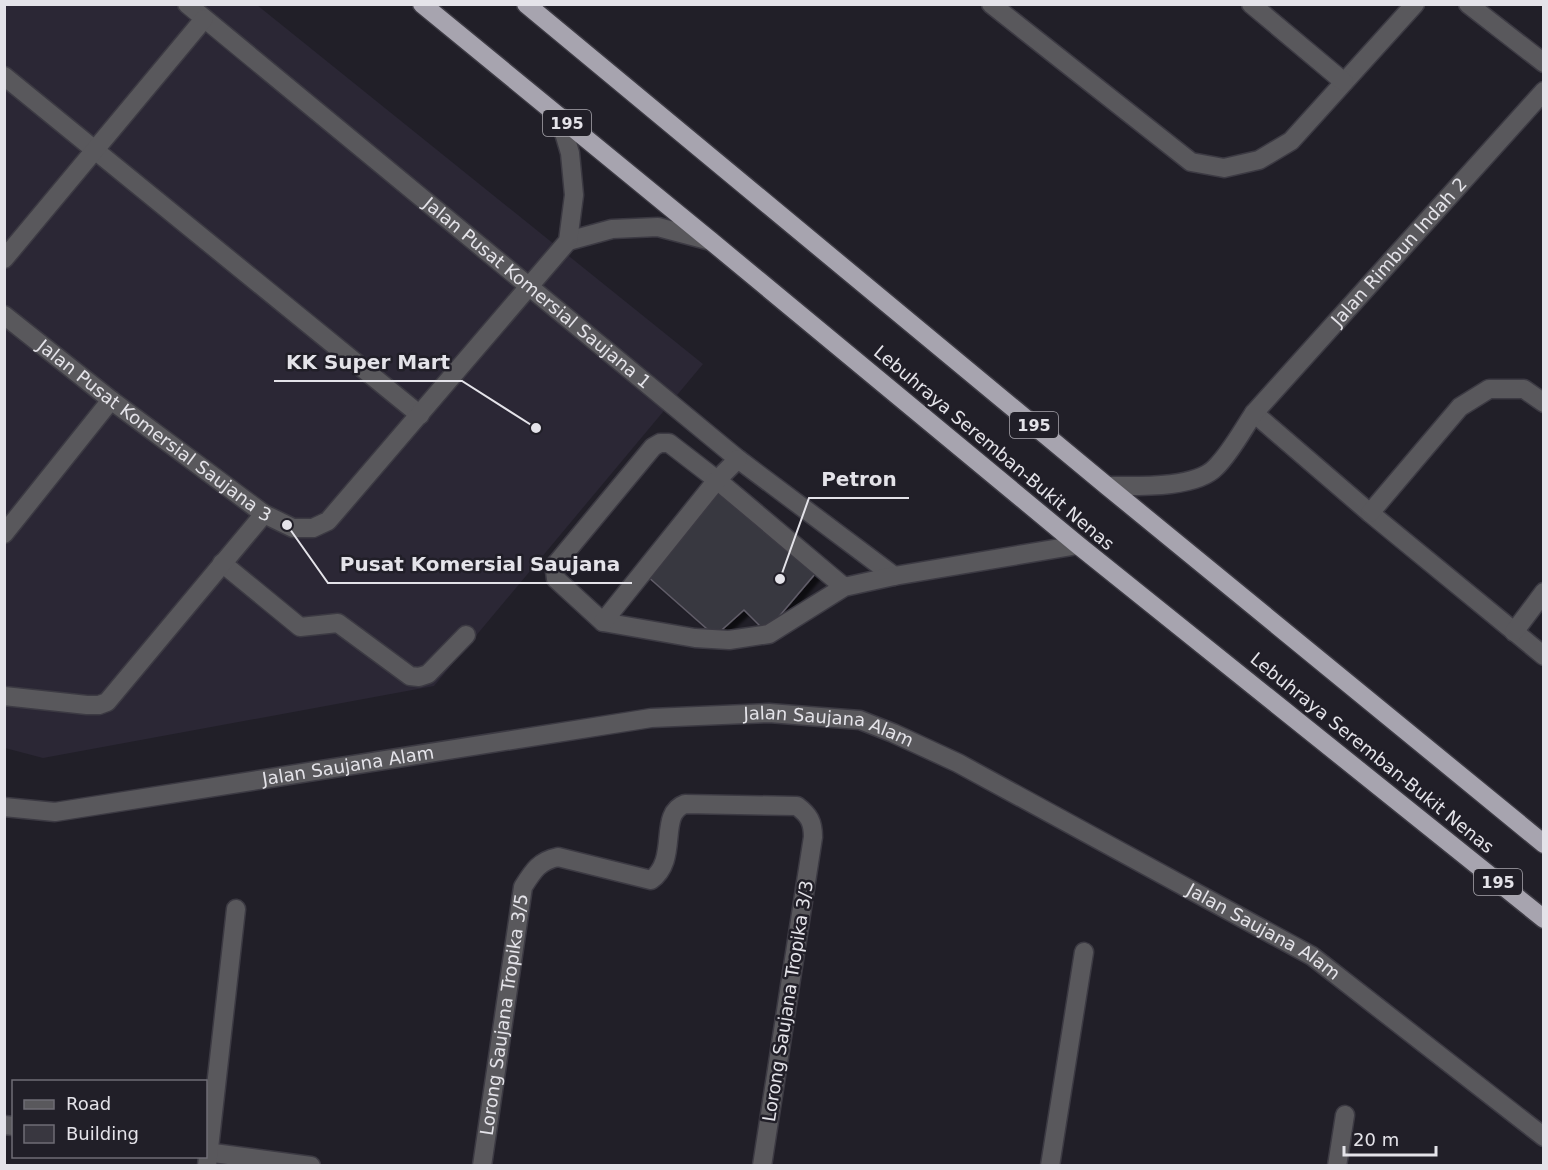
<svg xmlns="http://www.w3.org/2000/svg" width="1548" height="1170" viewBox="0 0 1548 1170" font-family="'DejaVu Sans',sans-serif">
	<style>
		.built { fill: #2b2735 }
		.building { fill: #393740; stroke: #605d68; stroke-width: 1.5; filter: url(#shadow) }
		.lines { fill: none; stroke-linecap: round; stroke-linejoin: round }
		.minor-casing { stroke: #3c3a43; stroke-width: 21 }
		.highway-casing { stroke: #3c3a43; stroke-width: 21 }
		.minor { stroke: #59585c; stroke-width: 18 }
		.highway { stroke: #a7a4af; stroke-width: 18 }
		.labels { text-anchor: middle; stroke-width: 5; stroke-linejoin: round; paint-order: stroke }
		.shield { fill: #211f28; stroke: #aaa8af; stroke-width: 1.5 }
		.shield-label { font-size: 16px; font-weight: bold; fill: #e4e3e9 }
		.street-label { font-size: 18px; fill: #e4e3e9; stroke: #211f28 }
		.leader { fill: none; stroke: #e4e3e9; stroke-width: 2 }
		.callout-dot { fill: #e4e3e9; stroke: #211f28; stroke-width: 2 }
		.callout-label { font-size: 20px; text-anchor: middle; font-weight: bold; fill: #e4e3e9; stroke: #211f28; stroke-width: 5; stroke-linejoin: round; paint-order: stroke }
	</style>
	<defs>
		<filter id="shadow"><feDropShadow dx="6" dy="4" stdDeviation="1.5" flood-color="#0009"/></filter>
	</defs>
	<rect width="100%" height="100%" fill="#211f28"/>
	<path class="built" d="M4 5H257L703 364 434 686 43 758 5 748Z"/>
	<path class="building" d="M721 488 815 574 766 632 744 610 715 636 647 576Z"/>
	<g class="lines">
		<g class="minor-casing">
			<g id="minor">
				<path id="s1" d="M187 4 738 459 894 576"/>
				<path d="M991 4 1191 162 1224 168 1259 160 1291 141 1415 4"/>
				<path d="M1251 4 1344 82"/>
				<path d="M1468 4 1544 63"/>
				<path d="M4 76 420 415"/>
				<path d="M568 241 612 229 658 227 711 241"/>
				<path d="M4 259 204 19"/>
				<path id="s2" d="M4 315 111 400 264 514 293 528H313L328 521 568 241 574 195 570 153 559 116"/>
				<path d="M1254 413 1370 513 1544 656"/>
				<path id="s3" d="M1107 486C1135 486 1196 489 1216 467 1231 452 1242 431 1254 413L1544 91"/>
				<path d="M1370 513 1460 407 1489 389H1524L1544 403"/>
				<path d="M4 534 111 400"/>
				<path d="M222 563 300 627 338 623 410 676 419 677 428 674 466 635"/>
				<path d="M844 587 717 480 669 443H660L653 447 556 564 555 571 556 579 603 622 695 638 729 640 769 634 844 587 894 576 1078 545"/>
				<path d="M603 622 717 480 738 459"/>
				<path d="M1514 632 1544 592"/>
				<path d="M4 696 87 705H99L107 702 264 514"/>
				<path id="s4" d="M4 807 55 812 651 718 769 713 860 720 893 733 958 763 1312 956 1544 1137"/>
				<path d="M4 1125 14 1126"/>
				<path d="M206 1152 311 1166"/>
				<path d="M207 1166 236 909"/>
				<path id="s5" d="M482 1166 523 887C533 871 539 861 558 857L651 880C680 859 657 814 685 804L797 806C809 815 813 822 813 837L762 1166"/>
				<path d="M1050 1166 1084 952"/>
				<path d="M1337 1166 1345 1115"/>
			</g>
		</g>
		<g class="highway-casing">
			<path id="highway" d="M422 4 711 241 1078 545 1544 919
				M526 4 1107 486 1544 844"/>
		</g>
		<use href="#minor" class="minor"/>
		<use href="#highway" class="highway"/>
	</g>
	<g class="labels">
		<g class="shield">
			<rect x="543" y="110" width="48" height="26" rx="4.5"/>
			<rect x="1010" y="412" width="48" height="26" rx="4.5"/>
			<rect x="1474" y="869" width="48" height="26" rx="4.5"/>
		</g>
		<g class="shield-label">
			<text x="567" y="129">195</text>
			<text x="1034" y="431">195</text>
			<text x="1498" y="888">195</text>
		</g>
		<g class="street-label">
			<text dy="6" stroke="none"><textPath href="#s3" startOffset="396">Jalan Rimbun Indah 2</textPath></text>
			<text dy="6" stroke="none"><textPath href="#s1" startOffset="454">Jalan Pusat Komersial Saujana 1</textPath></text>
			<text dy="6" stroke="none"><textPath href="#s2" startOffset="190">Jalan Pusat Komersial Saujana 3</textPath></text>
			<text transform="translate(994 448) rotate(40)" y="6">Lebuhraya Seremban-Bukit Nenas</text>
			<text dy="6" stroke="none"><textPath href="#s4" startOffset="834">Jalan Saujana Alam</textPath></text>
			<text transform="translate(1372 753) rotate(39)" y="6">Lebuhraya Seremban-Bukit Nenas</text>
			<text dy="6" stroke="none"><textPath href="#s4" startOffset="348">Jalan Saujana Alam</textPath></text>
			<text dy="6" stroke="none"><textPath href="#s4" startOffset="1320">Jalan Saujana Alam</textPath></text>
			<text transform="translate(788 1001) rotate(-81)" y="6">Lorong Saujana Tropika 3/3</text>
			<text dy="6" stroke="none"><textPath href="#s5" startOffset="153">Lorong Saujana Tropika 3/5</textPath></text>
		</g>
	</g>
	<path class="leader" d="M536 428L462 381H274M780 579L809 498H909M287 525L328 583H632"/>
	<g class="callout-dot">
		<circle cx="536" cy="428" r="6"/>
		<circle cx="780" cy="579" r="6"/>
		<circle cx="287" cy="525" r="6"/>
	</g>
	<g class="callout-label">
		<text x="368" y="369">KK Super Mart</text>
		<text x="859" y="486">Petron</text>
		<text x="480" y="571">Pusat Komersial Saujana</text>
	</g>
	<rect width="1548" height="1170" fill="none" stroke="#e4e3e9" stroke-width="12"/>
	<rect x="12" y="1080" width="195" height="78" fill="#211f28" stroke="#6f6d75" stroke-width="1.5"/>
	<rect x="24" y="1100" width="30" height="9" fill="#59585c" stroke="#6f6d75" stroke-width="1.5"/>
	<text x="66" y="1110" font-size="18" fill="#e4e3e9">Road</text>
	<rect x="24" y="1125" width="30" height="18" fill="#393740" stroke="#6f6d75" stroke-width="1.5"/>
	<text x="66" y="1140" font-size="18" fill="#e4e3e9">Building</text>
	<path d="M1344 1146v9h92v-9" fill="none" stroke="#e4e3e9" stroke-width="3"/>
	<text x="1353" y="1146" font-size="18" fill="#e4e3e9" stroke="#211f28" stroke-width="4.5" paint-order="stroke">20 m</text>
</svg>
